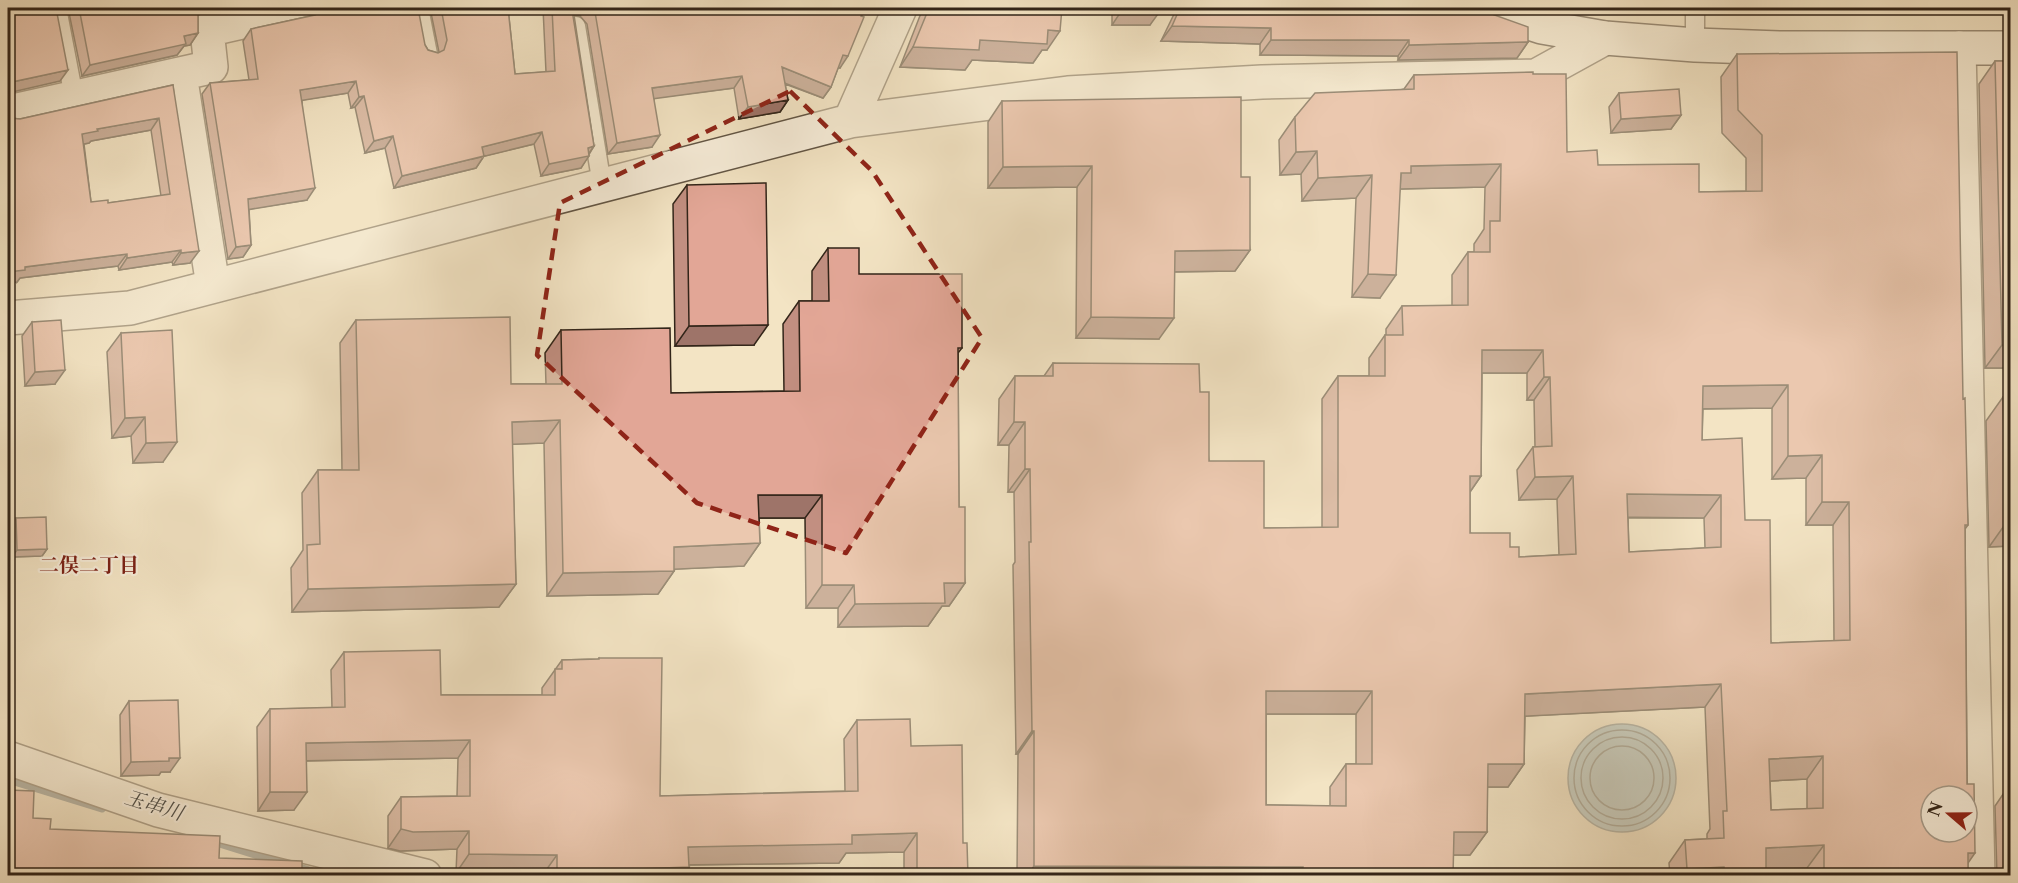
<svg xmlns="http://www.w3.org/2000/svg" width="2018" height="883" viewBox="0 0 2018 883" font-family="'Libre Caslon Text','Noto Serif JP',serif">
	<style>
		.water { fill: #a1bbbf; stroke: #757f7d; stroke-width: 1.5 }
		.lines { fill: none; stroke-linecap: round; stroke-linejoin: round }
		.shore { stroke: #6a706c; stroke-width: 1.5 }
		.stream { stroke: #757f7d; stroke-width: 9 }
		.lane-casing { stroke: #625544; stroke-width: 21 }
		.street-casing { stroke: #625544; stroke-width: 36 }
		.secondary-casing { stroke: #322519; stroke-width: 36 }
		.lane { stroke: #f7edd9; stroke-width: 18 }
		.street { stroke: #f7edd9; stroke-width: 33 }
		.secondary { stroke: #f7edd9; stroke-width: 33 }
		.wall { fill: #c28f81; stroke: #322519; stroke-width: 1.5; fill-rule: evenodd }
		.shaded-wall { fill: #9e7469; stroke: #322519; stroke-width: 1.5 }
		.building { fill: #e2a696; stroke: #322519; stroke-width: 1.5; fill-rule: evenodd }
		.marked { fill: none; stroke: #8f2418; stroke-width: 4.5; stroke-dasharray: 12 8; stroke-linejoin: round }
		.labels { text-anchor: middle; stroke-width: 4.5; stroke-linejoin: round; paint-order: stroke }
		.neighbourhood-label { font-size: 20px; font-weight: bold; fill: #7a1f14; stroke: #f7edd9 }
		.water-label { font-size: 20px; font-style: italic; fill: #53524b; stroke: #f7edd9 }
	</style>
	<rect width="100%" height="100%" fill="#f3e4c4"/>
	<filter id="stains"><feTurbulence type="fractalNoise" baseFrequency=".00333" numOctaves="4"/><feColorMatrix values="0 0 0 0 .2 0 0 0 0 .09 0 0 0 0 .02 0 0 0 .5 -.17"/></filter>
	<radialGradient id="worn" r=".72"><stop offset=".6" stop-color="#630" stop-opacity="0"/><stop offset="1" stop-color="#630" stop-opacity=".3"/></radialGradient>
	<path class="water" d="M1568 778a54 54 0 1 1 108 0a54 54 0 1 1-108 0Z"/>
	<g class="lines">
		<path class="shore" d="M1574 778a48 48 0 1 1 96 0a48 48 0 1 1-96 0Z
			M1581 778a41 41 0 1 1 82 0a41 41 0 1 1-82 0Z
			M1590 778a32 32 0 1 1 64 0a32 32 0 1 1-64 0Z"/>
		<path class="stream" d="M8 779 102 808
			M210 840 325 876"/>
		<g class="lane-casing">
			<path id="lane" d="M57 8 74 97
				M419 8 428 54
				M576 26 602 185
				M1695 45V8"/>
		</g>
		<g class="street-casing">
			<path id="street" d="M1959 48 1978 876
				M180 74 213 286
				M8 112 211 67 207 30 303 8
				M850 121 900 8
				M8 318 130 308 850 121 1068 93 1262 82 1536 76 1605 38
				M8 758 158 810 425 876"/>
		</g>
		<g class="secondary-casing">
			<path id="secondary" d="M1482 8 1542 27 1605 38 1695 45 1781 48H2010"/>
		</g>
		<use href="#lane" class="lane"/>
		<use href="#street" class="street"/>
		<use href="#secondary" class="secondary"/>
	</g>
	<path class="wall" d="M68 8H221L203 12 198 14V33L190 45 184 46 177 55 82 76Z
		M430 8H508L515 74 546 72 543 8H865L840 68H838L831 87 823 98 785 84 788 100 780 112 739 119 734 88 654 98 652 147 608 154 587 24 580 16 574 15 594 146 581 168 541 176 534 144 484 156 476 168 394 188 385 148 365 153 355 107 351 108 348 93 302 100 307 200 249 209 251 245 243 257 228 259 202 94 210 83 249 80 243 41 251 29 315 15 425 45 428 50 438 53 439 52Z
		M923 8H1062L1047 50H1042L1033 63 972 60 965 70 900 67Z
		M1112 8H1158L1150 25H1112Z
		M1177 8H1475L1528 42 1517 58 1398 60V56L1260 55V44L1161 41Z
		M1737 54 1963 399 1968 525 1965 529 1968 876H1808L1807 868 1766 870V876H1670L1669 863 1685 840 1707 839V834L1710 829 1705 707 1525 716 1524 764 1508 787H1487V832L1470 855H1453V876H1017L1018 754H1016L1013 565 1015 562 1014 492H1008L1009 445H998L999 399 1015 376H1044L1053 363 1200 392 1209 461 1264 528H1322V399L1338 376H1369V358L1385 335H1386V329L1402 306H1452V275L1468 252H1474V244L1484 229 1485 187 1400 189 1380 298 1352 297 1356 198 1302 201 1301 174 1280 175 1279 140 1295 117 1404 89 1414 75 1533 74 1567 152 1598 165 1699 192 1746 191V158L1722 133 1721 77ZM1482 373H1527V400H1534L1535 447H1533L1517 470 1519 500 1557 499 1559 555 1519 557 1510 547 1470 533V492L1481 476ZM1772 408V479L1806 478V525H1833L1834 641 1771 643 1745 520 1702 440 1703 409ZM1628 518H1704L1705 548 1629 552ZM1266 714H1356V764H1346L1330 787V806L1266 805ZM1807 779V809L1771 810 1770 781Z
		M1995 61H2010V368H1985L1979 84Z
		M173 85 190 263 173 265 172 262 119 270 118 266 20 278 17 282 10 118 20 119ZM151 130 161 196 108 203 91 202 84 144 89 143 91 141Z
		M1619 93 1681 115 1671 129 1611 133 1609 107Z
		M1002 101 1241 177 1250 250 1235 271 1174 272 1159 339 1076 338 1077 187 988 188V122Z
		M687 185 754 345 675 346 673 204Z
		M828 248 859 274 962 348 958 353 959 507 965 583 949 606H942L928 626 838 627V608H806L805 518H759L760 543 744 566 674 569V571L658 594 547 596 544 443 512 444 516 584 499 607 292 612 291 568 303 550 302 493 318 470H342L340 343 356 320 511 384H546L545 353 561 330 671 393 784 391 783 324 799 301H812V271Z
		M32 322 55 384 25 386 22 336Z
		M121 333 163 462 133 463 131 436 112 438 107 352Z
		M2003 397H2010V546L1989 547 1986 421Z
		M16 518 47 549 42 556 12 557 11 525Z
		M344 652 441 695H542V688L562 660 598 659 599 658 660 796 845 791 844 739 857 720 911 746 963 843 968 876H904V852L846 853 839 863 689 865V867L683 876H544V873H456L457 849 400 851 388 848V816L401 797 457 796 458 758 306 761 294 810 258 811 257 727 270 709 332 708 331 670Z
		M129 701 170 772H161L159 775 121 776 120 715Z
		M2010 784V876H1997L1995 806Z"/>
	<path class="shaded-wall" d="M201 8H221L203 12 195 15Z
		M577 8H586L580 16 574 15V10Z
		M1708 8H1755L1706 10Z
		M1766 8H1789L1787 10 1763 12Z
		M1120 13 1158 14 1150 25H1112Z
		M1172 26 1271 28 1260 44 1161 41Z
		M1048 30 1060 31 1047 50H1042L1033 63 972 60 965 70 900 67 913 47 980 40Z
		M198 33 190 45 184 46 177 55 82 76 90 65 184 36Z
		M1271 40H1409L1398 56 1260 55Z
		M1528 42 1517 58 1398 60 1409 45Z
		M843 55 848 56 840 68 835 66Z
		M782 67 831 87 823 98 774 79Z
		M68 70 60 81 8 93V84L12 82Z
		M742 76 734 88 644 100 652 88Z
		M356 81 348 93 292 102 300 90Z
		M364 96 355 107 351 108 359 97Z
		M788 100 780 112 739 119 748 107Z
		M1681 115 1671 129 1611 133 1621 119Z
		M159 118 151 130 91 141 89 143 74 146 82 134 97 129Z
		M542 132 534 144 473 159 482 147Z
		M660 135 652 147 608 154 617 143Z
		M393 136 385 148 365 153 374 141Z
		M594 146 587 156H589L581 168 541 176 549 164 588 148Z
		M1317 151 1301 174 1280 175 1296 152Z
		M484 156 476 168 394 188 402 176Z
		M1501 164 1485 187 1400 189 1401 173 1411 166Z
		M1092 166 1077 187 988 188 1003 167Z
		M1372 175 1356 198 1302 201 1318 178Z
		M315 188 307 200 240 211 248 199Z
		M251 245 243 257 228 259 236 247Z
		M181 250 172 262 119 270 127 258Z
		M1250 250 1235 271 1160 272 1175 251Z
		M199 251 190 263 173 265 181 253Z
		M127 254 118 266 20 278 17 282 8 283V272L25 267Z
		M1368 274 1396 275 1380 298 1352 297Z
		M1091 317 1174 318 1159 339 1076 338Z
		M768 325 754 345 675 346 689 326Z
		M2010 344V368H1985L2002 345Z
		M1482 350H1543L1527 373H1466Z
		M65 370 55 384 25 386 35 372Z
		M1544 377H1550L1534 400H1527Z
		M1788 385 1772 408 1687 409 1703 386Z
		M145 417 131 436 112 438 125 418Z
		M560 420 544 443 496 445 512 422Z
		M1014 422H1025L1009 445H998Z
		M177 442 163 462 133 463 146 443Z
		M1822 455 1806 478 1772 479 1788 456Z
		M1025 469H1030L1014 492H1008Z
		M1470 476H1481L1465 499Z
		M1573 476 1557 499 1519 500 1535 477Z
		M1627 494 1721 495 1704 518 1611 517Z
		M758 495H822L805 518H742Z
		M1822 502H1849L1833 525H1806Z
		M2006 523H2010V546L1989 547Z
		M760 543 744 566 658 570 674 547Z
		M47 549 42 556 12 557 17 550Z
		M674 571 658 594 547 596 563 573Z
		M944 583H965L949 606H942L928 626 838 627 855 604Z
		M516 584 499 607 292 612 308 589Z
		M822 585H854L838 608H806Z
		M1721 684 1705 707 1509 717 1525 694Z
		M1266 691H1372L1356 714H1250Z
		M1032 731H1034L1018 754H1016Z
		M470 740 458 758 293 761 306 743Z
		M1823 756 1807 779 1753 782 1769 759Z
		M169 758H180L170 772H161L159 775 121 776 131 762Z
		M1488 764H1524L1508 787H1471Z
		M270 792H307L294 810 258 811Z
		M401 829 469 831 457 849 400 851 388 848Z
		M1454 832H1487L1470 855H1437Z
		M917 833 904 852 846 853 839 863 675 865 688 847 852 835Z
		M1824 845 1807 868 1750 871 1766 848Z
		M1968 853H1975L1959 876Z
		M469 854 557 855 544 873H456Z
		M2010 857V862L2001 876H1997Z
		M1034 866 1303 867 1296 876H1027Z
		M689 867 683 876H554L557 872Z
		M1724 867 1718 876H1682L1687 869Z"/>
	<path class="building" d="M8 8H56L68 70 12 82 8 84Z
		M79 8H201L198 12V33L184 36 186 44 90 65Z
		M334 8H418L425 45 428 50 438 53 444 50 447 40 441 8H508L515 74 555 71 552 8H577L574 10 573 16 594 146 588 148 589 156 549 164 542 132 482 147 484 156 402 176 393 136 374 141 364 96 359 97 356 81 300 90 315 188 248 199 251 245 236 247 210 83 258 79 251 29 315 15 325 9Z
		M591 8H865L861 16 864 17 848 56 843 55 831 87 782 67 788 100 748 107 742 76 652 88 660 135 617 143 595 12Z
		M929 8H1062L1060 31 1048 30 1047 44 980 40 979 50 913 47Z
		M1120 8H1158V14L1120 13Z
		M1180 8H1475L1528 27V42L1409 45V40H1271V28L1172 26Z
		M1957 52 1963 399 1965 398 1968 525H1965L1967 784H1974L1975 853H1968V876H1824V845L1766 848V876H1725L1724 867 1687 869 1685 840 1724 838 1723 811H1727L1721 684 1525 694 1524 764H1488L1487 832H1454L1453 876H1302L1303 867 1034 866V731H1032L1029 542H1031L1030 469H1025V422H1014L1015 376H1053V363L1199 364 1200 392H1209V461H1264V528L1338 527V376H1385V335H1403L1402 306 1468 305V252H1490V221H1500L1501 164 1411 166V173H1401L1396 275 1368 274 1372 175 1318 178 1317 151 1296 152 1295 117 1315 93 1414 89V75L1533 72V74H1566L1567 152 1597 150 1598 165 1699 164V192L1762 191V135L1738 110 1737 54ZM1482 350H1543L1544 377H1550L1552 446 1533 447 1535 477 1573 476 1576 554 1519 557V547H1510V533H1470V476H1481ZM1788 385V456L1822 455V502H1849L1850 640 1771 643 1770 520H1745L1742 438 1702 440 1703 386ZM1627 494 1721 495V547L1629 552ZM1266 691H1372V764H1346V806L1266 805ZM1823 756V808L1771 810 1769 759ZM1931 796H1967V832H1931Z
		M1995 61H2010V344L2002 345Z
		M173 85 199 251 181 253V250L127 258V254L25 267V270L8 272V116L10 118 20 119ZM159 118 170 194 108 203V200L91 202 82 134 98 131 97 129Z
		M1679 89 1681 115 1621 119 1619 93Z
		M1241 97V177H1250V250L1175 251 1174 318 1091 317 1092 166 1003 167 1002 101Z
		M766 183 768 325 689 326 687 185Z
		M828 248H859V274H962V348H958L959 507H965V583H944L945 603 855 604 854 585H822V495H758L760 543 674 547V571L563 573 560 420 512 422 516 584 308 589 307 545 320 544 318 470H359L356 320 510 317 511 384H562L561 330 670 328 671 393 800 391 799 301H829Z
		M61 320 65 370 35 372 32 322Z
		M172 330 177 442 146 443 145 417 125 418 121 333Z
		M2003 397H2010V523H2006Z
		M46 517 47 549 17 550 16 518Z
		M440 650 441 695H555V669H562V660L599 659V658H662L660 796 858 791 857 720 910 719 911 746 962 745 963 843H967L968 876H917V833L852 835V844L688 847 689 867 557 872V855L469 854V831L413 832 401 829V797L470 796V740L306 743 307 792H270V709L345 707 344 652Z
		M178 700 180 758H169V761L131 762 129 701Z
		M8 790 34 791 33 818 51 819 50 829 220 836 219 858 302 861V870L361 873V876H8Z"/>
	<path d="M0 0H2018V883H0ZM790 91 872 171 982 338 846 553 697 503 537 355 560 203Z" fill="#f3e4c4" fill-opacity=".55" fill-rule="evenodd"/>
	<path class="marked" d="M790 91 872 171 982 338 846 553 697 503 537 355 560 203Z"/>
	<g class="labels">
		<g class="neighbourhood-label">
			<text x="89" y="572">二俣二丁目</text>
		</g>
		<g class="water-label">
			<text transform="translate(154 805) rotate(17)" y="7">玉串川</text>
		</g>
	</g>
	<rect width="2018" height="883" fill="none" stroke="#f3e4c4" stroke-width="30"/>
	<rect x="9" y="9" width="2000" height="865" fill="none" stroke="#322519" stroke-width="3"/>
	<rect x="15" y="15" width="1988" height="853" fill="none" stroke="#322519" stroke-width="1.5"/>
	<g transform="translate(1949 814) rotate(290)"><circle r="28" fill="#f7edd9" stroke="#a89d8c" stroke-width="1.5"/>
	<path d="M0-4.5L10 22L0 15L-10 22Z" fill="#8f2418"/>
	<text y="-9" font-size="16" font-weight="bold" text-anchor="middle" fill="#322519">N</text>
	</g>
	<rect width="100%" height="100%" filter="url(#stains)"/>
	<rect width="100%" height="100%" fill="url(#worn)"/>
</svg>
